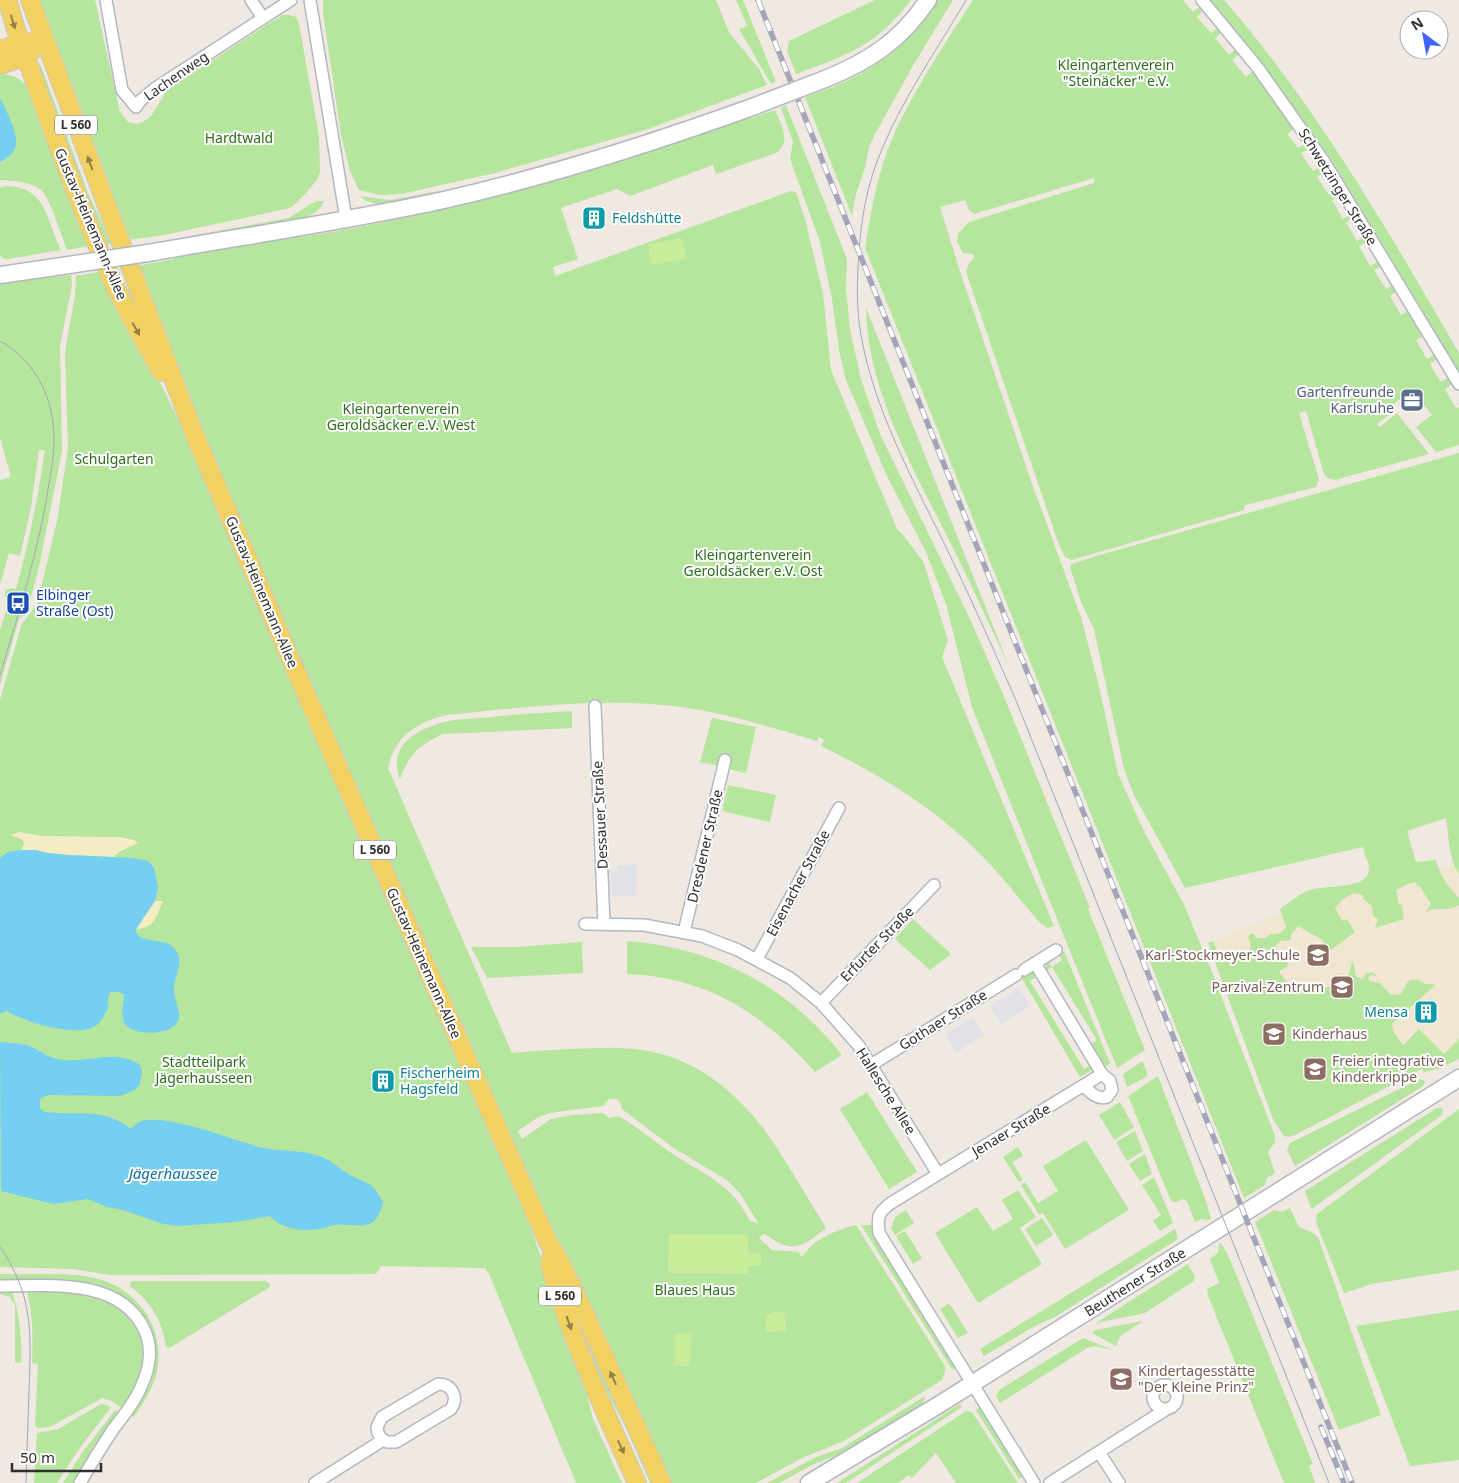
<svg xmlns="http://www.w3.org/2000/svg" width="1459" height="1483" viewBox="0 0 1459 1483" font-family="'Noto Sans',sans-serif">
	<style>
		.industrial { fill: #e3e1e8 }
		.education { fill: #f0e6d1 }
		.green { fill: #b6e59e; fill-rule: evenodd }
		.sand { fill: #f3ecc5 }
		.pitch { fill: #c9ec9a }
		.water { fill: #75cff0 }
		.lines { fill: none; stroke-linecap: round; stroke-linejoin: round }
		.street-casing { stroke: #b4b7c1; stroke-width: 14 }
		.secondary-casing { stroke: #b4b7c1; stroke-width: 19 }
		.primary-casing { stroke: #c9c9c9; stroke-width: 20 }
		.street { stroke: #fff; stroke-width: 11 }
		.secondary { stroke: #fff; stroke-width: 16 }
		.primary { stroke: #f2d163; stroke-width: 18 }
		.tram { stroke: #a3a6b8; stroke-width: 1 }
		.rail-casing { stroke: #a3a6b8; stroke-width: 5.5 }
		.rail { stroke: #fff; stroke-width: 4; stroke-dasharray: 11; stroke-linecap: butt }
		.secondary-bridge-casing { stroke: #b4b7c1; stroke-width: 19; stroke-linecap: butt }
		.secondary-bridge { stroke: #fff; stroke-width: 16 }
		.oneway { fill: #908048 }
		.labels { text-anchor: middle; stroke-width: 4; stroke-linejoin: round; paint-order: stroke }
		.shield { fill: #fff; stroke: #6d6d6d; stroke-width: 1 }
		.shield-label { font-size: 12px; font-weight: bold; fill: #2e2e2e }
		.park-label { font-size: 14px; fill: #2c6e1b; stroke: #fff }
		.street-label { font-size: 14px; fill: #2e2e2e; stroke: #fff }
		.culture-label { font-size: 14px; fill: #0d838f; stroke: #fff; text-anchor: start }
		.service-label { font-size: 14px; fill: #4e5e75; stroke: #fff; text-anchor: end }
		.transit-label { font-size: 14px; fill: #164399; stroke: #fff; text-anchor: start }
		.education-label { font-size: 14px; fill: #785e54; stroke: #fff; text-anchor: start }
		.water-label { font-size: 15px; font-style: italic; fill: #0d6fa3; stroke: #fff }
	</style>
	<rect width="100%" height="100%" fill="#efe9e1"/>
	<path class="industrial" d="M637 864 638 875 636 895 612 897 611 872 617 870V866Z
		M1019 988 1030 1006 1001 1024 990 1006Z
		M973 1017 984 1035 956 1053 945 1034Z"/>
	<path class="education" d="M1407 831 1416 862 1436 860 1439 870 1459 858V1059L1438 1069 1424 1072 1422 1069 1295 1135 1289 1137 1284 1136 1273 1119 1208 943 1281 913 1335 908 1343 899 1365 885 1363 880 1368 875 1369 868 1364 854Z"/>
	<path class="green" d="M38 0H95L120 112 128 122 137 124 143 122 151 116 167 90 282 15H290L296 17 299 24 319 136 320 172 317 180 305 194 293 206 286 209 159 236 126 240Z
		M323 0H716L729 32 759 69 767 85 648 129 495 173 401 194 380 195 359 190 350 171 341 135 323 13Z
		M736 0H743L776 82 771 84 739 29 747 26Z
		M875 0H911C876 46 848 55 796 74L787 51 789 41Z
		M937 0H953L914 64 875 134 869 147 865 168 856 194 852 216 805 97C831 88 857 78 879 62 901 47 922 22 937 0Z
		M973 0H1183L1193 12 1200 7 1203 10 1197 17 1211 33 1218 28 1221 33 1215 38 1229 55 1236 49 1239 54 1232 60 1246 77 1253 71 1294 129 1287 134 1298 148 1305 144 1308 149 1301 153 1313 171 1320 167 1324 172 1317 177 1329 195 1336 191 1339 196 1332 200 1343 219 1350 215 1352 218 1346 223 1357 241 1364 237 1367 242 1359 246 1370 266 1379 261 1381 266 1374 270 1386 289 1393 285 1397 291 1390 296 1401 315 1408 311 1423 336 1416 340 1427 359 1434 355 1437 359 1430 364 1441 382 1448 378 1452 384 1445 389 1456 409 1459 407V445L1436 452 1416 427 1432 415 1412 390 1392 405 1395 410 1377 424 1380 427 1397 413 1429 454 1335 480 1327 478 1324 474 1306 411 1299 413 1319 479 1316 487 1245 505 1244 510 1071 560 1065 557 1059 545 966 272 969 263 974 258 973 254 963 253 957 241 958 234 969 222 1094 183V178L974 214 969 210 965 200 940 207 959 268 1031 481 1081 617 1098 682 1118 774 1143 829 1184 905 1210 967 1275 1136V1142L1268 1152 1275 1173 1267 1178 1265 1185 1244 1198 865 248C871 210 878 170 894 134 908 104 926 73 944 45 953 30 964 15 973 0Z
		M1210 0H1224C1316 105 1389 232 1459 353V372L1331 159 1263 64Z
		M39 66H41L88 193 112 244H104Z
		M0 74C13 74 23 79 29 90L90 246 67 250C62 237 50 198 41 190 30 181 13 181 0 180Z
		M752 97 753 100 561 164 428 196 378 204 366 201 360 196 390 200 445 190 496 178 650 134Z
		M786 105 847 259 846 289 850 329 861 379 880 434 971 621 1003 694 1090 908 1088 909 1145 1050 1117 1068 972 707 946 604 925 550 886 474 846 380 839 350 832 299 820 242 790 159 793 142 781 108Z
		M775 110C781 124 792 143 776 153L716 174 713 165 630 196 617 189 561 208 578 259 553 267 555 276 791 191 796 192 805 219 823 294 831 370 897 529C908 539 914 551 923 561L948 640 942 657 1054 926 1048 928 1041 924C1022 903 1005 879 984 858 938 810 881 775 821 746L824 740 819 737 817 741C774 728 732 715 688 708 609 696 526 707 446 715 416 723 395 736 388 768L512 1053C531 1051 550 1050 569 1049 595 1048 623 1046 649 1051 696 1060 735 1091 763 1128 785 1158 806 1196 826 1228 802 1248 792 1254 765 1234L759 1237 760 1239 772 1250 798 1252 802 1257C815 1238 834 1231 856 1225L945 1366V1371L942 1380 844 1441 800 1459 756 1483H670L512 1144 240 526 136 266 174 259V255C250 244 327 235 402 218 520 192 634 151 750 115L751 118ZM609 1099H617L621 1104 622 1109 672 1147 728 1181 741 1195 759 1224 750 1221C732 1185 709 1177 676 1156 656 1143 639 1128 619 1116L609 1118 603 1113 572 1115 551 1119 522 1139 518 1131 537 1118 550 1113 603 1106Z
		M5 186C47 186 46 220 61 250L8 259 2 258 0 254V188Z
		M317 201H324C320 211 314 214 304 218L153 245 152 243 288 218C299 213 306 205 317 201Z
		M102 271 165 392 199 464 279 656 518 1193 532 1231 584 1384 593 1419 622 1483H576L489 1274 485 1268 381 1266 376 1274 111 1275 72 1269 0 1267V700L22 623C29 617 31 610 37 605L57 521 68 449 65 351 75 296 76 275H83Z
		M56 274 57 277 71 275 72 285 60 346 62 451 40 562 33 590 30 599 27 603 4 596 6 590 12 588 16 589C29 543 38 497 45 450H39L31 507 20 556 9 553 0 585V480L11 477 0 438V284Z
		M866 308 1009 666C991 629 975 592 957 556 920 481 867 394 866 308Z
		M1459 453V874C1448 857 1449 837 1446 818L1407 831 1416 862 1436 860C1440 876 1448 886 1459 898V905C1449 912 1437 906 1426 912L1431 904 1420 886 1417 887 1416 882 1408 884 1396 890 1399 904 1402 905 1404 919 1375 928 1378 919 1373 916 1372 906 1363 899V895L1354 893 1343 899 1335 908 1342 921 1347 919 1355 932 1331 950 1322 944 1323 940 1298 926 1291 934V940L1280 941 1273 950 1288 963 1287 967 1279 971C1285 986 1302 986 1316 990L1320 984 1325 988C1335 984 1344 984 1349 973 1351 969 1350 966 1353 961L1356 976 1362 979C1366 974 1369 971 1375 974L1377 977 1371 975 1368 977 1369 981 1380 983 1390 994C1408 998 1401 984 1411 980 1418 977 1421 983 1427 984 1429 985 1432 984 1435 985L1392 1024 1393 1031 1403 1045 1419 1029 1444 1054 1459 1039V1059L1438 1069 1424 1072 1422 1069 1295 1135 1289 1137 1284 1136 1273 1119 1208 943 1213 941 1221 963 1249 952 1251 946 1248 936 1253 933 1256 938H1265L1271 934C1278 935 1282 933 1286 927L1280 909C1290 902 1299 894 1310 890 1326 885 1362 889 1368 874 1372 865 1364 855 1363 847L1185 888 1134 795 1124 769 1094 629 1081 602 1070 567 1072 564 1093 557Z
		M8 605 27 610 25 614 19 619 0 685V630Z
		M572 711V728L443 734C418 746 410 753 400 779 387 746 416 729 445 722 459 718 476 719 491 717 518 714 544 713 572 711Z
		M712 718 756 727 746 773 728 769 730 759 720 766 700 762Z
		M728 785 776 795 770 822 722 811Z
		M913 919 951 954 930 970 895 939Z
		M627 941C715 948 788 986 842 1055L815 1072C764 1014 707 977 627 974Z
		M582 942 583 973 487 978 471 947H516Z
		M1064 951 1110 1063 1106 1066 1099 1059 1091 1044 1097 1040 1052 967 1046 971 1045 969 1048 960 1052 967 1062 960 1059 954Z
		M1029 972 1033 973 1036 977 1030 981 1084 1069 1091 1065 1092 1070 1080 1077 1021 977Z
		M1141 1062H1143L1148 1076 1127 1087 1123 1074Z
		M1158 1076 1206 1201 1211 1219 1209 1220 1201 1219 1195 1222 1187 1201 1183 1199 1176 1202 1171 1201 1128 1096Z
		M1420 1079 1425 1081 1423 1086 1295 1166 1287 1150 1290 1143Z
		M867 1092 917 1172 889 1189 840 1109Z
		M1120 1102 1134 1127 1114 1140 1099 1115Z
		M1437 1108H1441L1443 1110 1442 1115 1313 1208H1311L1305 1191Z
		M1459 1109V1270L1372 1284 1344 1293 1316 1222 1317 1214Z
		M1135 1131 1143 1151 1127 1161 1116 1142Z
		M1086 1140 1129 1210 1065 1249 1043 1213 1039 1215 1021 1185 1025 1182 1038 1203 1058 1191 1043 1166Z
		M1018 1147 1023 1156 1012 1162 1023 1180 1019 1182 1003 1157Z
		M1145 1154 1152 1174 1140 1181 1129 1164Z
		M1154 1177 1173 1223 1160 1231 1153 1221 1161 1215 1142 1185Z
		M1018 1190 1036 1217 1020 1228 1042 1264 978 1303 935 1233 977 1207 993 1231 1013 1219 1002 1200Z
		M1290 1208 1299 1227 1315 1234 1318 1237 1381 1415 1339 1430 1255 1222 1274 1210 1282 1212Z
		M906 1210 914 1223 895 1235 891 1229 895 1217Z
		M1042 1218 1053 1235 1036 1246 1025 1229Z
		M861 1225H872L874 1236 953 1364 954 1368 953 1371Z
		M1175 1229 1178 1239 1055 1317 1035 1326 984 1356 980 1349Z
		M905 1231 922 1258 913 1264 896 1236Z
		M1221 1243 1229 1257 1313 1464 1309 1466 1315 1483H1284L1208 1296 1207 1289 1219 1283 1210 1259 1218 1253 1219 1244Z
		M1188 1264 1195 1277 1194 1281 1145 1313 1096 1323Z
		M0 1274C31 1275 65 1272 95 1278 135 1287 164 1325 158 1366 156 1384 144 1402 134 1417L131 1415C138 1405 146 1394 151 1382 164 1345 145 1302 107 1288 78 1277 31 1281 0 1280Z
		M133 1281H266L270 1284V1287L169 1348 166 1346C161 1318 152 1304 130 1286L131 1282Z
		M564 1283 654 1483H650L623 1422 593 1366Z
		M0 1291 12 1292C20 1317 22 1336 21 1363L15 1362V1305L10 1297 0 1294Z
		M27 1292C47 1293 69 1290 89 1295 123 1302 150 1330 142 1367 139 1382 130 1396 122 1409L112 1401 102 1398 50 1427 37 1428 35 1425 38 1364 32 1363C33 1339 33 1316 27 1292Z
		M949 1303 968 1333 958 1338 940 1309Z
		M1459 1310V1460L1410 1466 1356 1326Z
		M1143 1321 1120 1336 1116 1346 1092 1333 1096 1330Z
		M1083 1338 1113 1350 1096 1346 1087 1348 1000 1403 996 1397 999 1390Z
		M925 1396 923 1404 846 1452 814 1464 779 1483H767L814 1458 842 1448Z
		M101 1404 107 1405 111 1407 79 1449 57 1483H34L37 1433 58 1429Z
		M960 1404 962 1407 846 1483H837Z
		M980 1407 1024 1476 1019 1479 976 1410Z
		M115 1410 119 1413 93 1447 74 1483H63L82 1453Z
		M966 1411 972 1412 1018 1483H956L936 1453 912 1478 909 1475 898 1483H857Z"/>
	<path class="sand" d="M19 832 41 836 121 837 134 840 138 843 119 852 114 857 69 855 48 853 35 850H21L24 844 23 840 11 835Z
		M155 901H163C156 916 156 928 136 929Z"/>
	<path class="pitch" d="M682 238 686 259 651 265 648 244Z
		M669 1234 748 1235V1253H761V1266H748L747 1274 668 1273Z
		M773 1312H782V1313H785L786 1331 766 1332V1314H772Z
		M675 1333 691 1334 690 1366H674Z"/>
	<path class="water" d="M0 99C4 104 6 111 9 117 17 136 23 151 0 162Z
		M21 850H35L48 853 69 855 133 858 148 861 154 867 158 887 155 901 136 929V932C144 947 172 933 179 957 181 965 175 978 174 987 173 999 182 1012 178 1021 171 1036 135 1036 126 1025 119 1017 124 1004 124 995 121 991 115 992 111 992 106 998 109 1001 108 1007 107 1012 101 1021 98 1024 81 1040 24 1022 7 1011L0 1014V858L8 852Z
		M0 1042C9 1043 19 1043 27 1045 40 1050 49 1059 63 1060 89 1063 116 1048 140 1065L142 1072 140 1084 135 1090 120 1096 48 1095 40 1099V1108L45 1112C78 1116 101 1107 130 1128 135 1127 135 1124 139 1122 163 1112 233 1140 259 1147 278 1152 300 1149 319 1156 332 1160 340 1170 352 1176 370 1185 372 1182 383 1202 381 1209 379 1217 373 1222 362 1229 346 1223 335 1225 331 1225 327 1228 324 1228 304 1232 284 1231 270 1216L235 1222 179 1226 163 1224 123 1210 107 1207 88 1199 53 1204 1 1191Z"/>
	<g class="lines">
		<g class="street-casing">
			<path id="street" d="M106 0 122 90 136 107 140 101 157 87 291 0
				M251 0 263 18
				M310 0 346 219
				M1202 0 1258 68 1325 163 1459 384
				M595 706 604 924
				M585 924 644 925 702 936 738 950 790 978 821 1003 859 1046 938 1174
				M684 932 725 760
				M757 959 839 808
				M1035 963 1102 1074 1110 1081 1112 1090 1107 1097C1097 1100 1090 1092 1084 1086
				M1024 970 1056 950
				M821 1003 934 885
				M871 1065 1016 975
				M0 1286C47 1286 119 1277 144 1329 153 1348 150 1368 141 1387 135 1402 124 1415 114 1428 102 1446 91 1464 80 1483
				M438 1384C452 1384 459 1397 451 1409L396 1442H387L381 1438 378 1433 377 1427 382 1417Z
				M1153 1397a12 12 0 1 1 24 0a12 12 0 1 1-24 0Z
				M1099 1452 1119 1483
				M315 1483 383 1440
				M1034 1483 879 1233C877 1216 878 1213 891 1203L1102 1074
				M1050 1483 1165 1410"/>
		</g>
		<g class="secondary-casing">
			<path id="secondary" d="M825 79C870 61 901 40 928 0
				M154 252C251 235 348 221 444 200 550 176 653 143 755 106
				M0 275 62 266
				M809 1483 940 1404 1459 1078"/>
		</g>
		<g class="primary-casing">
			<path id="primary" d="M7 0C12 14 15 29 21 43 50 124 79 206 114 284 128 314 145 342 161 372
				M30 0 108 209 196 438 287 651 500 1134 548 1242 559 1260 578 1299 662 1483
				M0 50 14 45 32 42
				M0 65 21 58 34 49
				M550 1260C553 1283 563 1307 571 1329 590 1381 614 1432 637 1483"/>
		</g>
		<use href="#street" class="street"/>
		<use href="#secondary" class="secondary"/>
		<use href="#primary" class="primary"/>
		<path class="tram" d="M966 0C934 55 895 109 874 170 865 197 861 224 859 252 857 280 856 308 861 335 874 409 911 476 944 543 969 594 992 646 1015 698L1329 1483
			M0 341C30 357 50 390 53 424 56 444 52 465 49 484 39 549 19 612 0 675
			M0 1247C34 1296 31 1334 29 1391 28 1421 27 1452 26 1483"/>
		<g class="rail-casing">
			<path id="rail" d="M758 0 1352 1483
				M1321 1427 1344 1483"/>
		</g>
		<use href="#rail" class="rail"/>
		<g class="secondary-bridge-casing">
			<path id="secondary-bridge" d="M755 106 825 79
				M62 266 154 252"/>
		</g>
		<use href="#secondary-bridge" class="secondary-bridge"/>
	</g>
	<defs><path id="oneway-solid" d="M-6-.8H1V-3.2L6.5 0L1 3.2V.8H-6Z" transform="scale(1.25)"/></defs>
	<g class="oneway">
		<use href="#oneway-solid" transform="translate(13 22) rotate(73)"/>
		<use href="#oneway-solid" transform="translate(90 163) rotate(-110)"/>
		<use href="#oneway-solid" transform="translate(136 329) rotate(61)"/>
		<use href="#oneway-solid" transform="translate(569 1323) rotate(70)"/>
		<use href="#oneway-solid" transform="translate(613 1378) rotate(-114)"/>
		<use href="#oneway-solid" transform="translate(621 1447) rotate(65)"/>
	</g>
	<defs>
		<g id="building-square" transform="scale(1.25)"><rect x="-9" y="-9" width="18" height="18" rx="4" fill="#0f9aa8" stroke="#fff"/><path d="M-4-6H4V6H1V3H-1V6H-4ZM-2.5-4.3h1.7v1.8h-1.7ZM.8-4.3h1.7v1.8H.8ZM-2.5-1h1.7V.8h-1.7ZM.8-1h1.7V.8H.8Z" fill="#fff"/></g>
		<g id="office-square" transform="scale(1.25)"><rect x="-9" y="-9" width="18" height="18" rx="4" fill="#5c6f8a" stroke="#fff"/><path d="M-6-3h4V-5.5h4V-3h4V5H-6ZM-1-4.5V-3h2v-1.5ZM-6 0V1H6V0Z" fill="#fff"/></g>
		<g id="bus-square" transform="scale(1.25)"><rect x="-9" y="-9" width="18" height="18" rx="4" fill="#1a4fb4" stroke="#fff"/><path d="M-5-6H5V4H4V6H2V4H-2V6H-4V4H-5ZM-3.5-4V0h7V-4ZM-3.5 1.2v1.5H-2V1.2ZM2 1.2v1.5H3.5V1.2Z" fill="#fff"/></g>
		<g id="school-square" transform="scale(1.25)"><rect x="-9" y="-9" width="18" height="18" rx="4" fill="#8d6e63" stroke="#fff"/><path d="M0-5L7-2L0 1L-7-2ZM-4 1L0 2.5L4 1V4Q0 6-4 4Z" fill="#fff"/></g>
	</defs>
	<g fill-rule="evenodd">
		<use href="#building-square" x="594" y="218"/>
		<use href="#office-square" x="1412" y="400"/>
		<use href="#bus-square" x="18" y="603"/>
		<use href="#school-square" x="1318" y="955"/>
		<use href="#school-square" x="1342" y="987"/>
		<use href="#building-square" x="1426" y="1012"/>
		<use href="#school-square" x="1274" y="1034"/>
		<use href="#school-square" x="1315" y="1069"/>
		<use href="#building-square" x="383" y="1081"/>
		<use href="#school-square" x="1121" y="1379"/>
	</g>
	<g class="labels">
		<g class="shield">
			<rect x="55" y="115.5" width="42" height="19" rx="4"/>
			<rect x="354" y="840.5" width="42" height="19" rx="4"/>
			<rect x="539" y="1286.5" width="42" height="19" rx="4"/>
		</g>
		<g class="shield-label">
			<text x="76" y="129">L 560</text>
			<text x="375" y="854">L 560</text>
			<text x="560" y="1300">L 560</text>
		</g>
		<g class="park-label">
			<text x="1116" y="70">Kleingartenverein<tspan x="1116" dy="16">"Steinäcker" e.V.</tspan></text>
			<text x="239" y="143">Hardtwald</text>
			<text x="401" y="414">Kleingartenverein<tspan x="401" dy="16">Geroldsäcker e.V. West</tspan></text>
			<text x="114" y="464">Schulgarten</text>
			<text x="753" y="560">Kleingartenverein<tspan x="753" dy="16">Geroldsäcker e.V. Ost</tspan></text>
			<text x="204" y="1067">Stadtteilpark<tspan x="204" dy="16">Jägerhausseen</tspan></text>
			<text x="695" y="1295">Blaues Haus</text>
		</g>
		<g class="street-label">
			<text transform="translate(176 76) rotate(-35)" y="5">Lachenweg</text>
			<text transform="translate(1338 187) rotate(58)" y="5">Schwetzinger Straße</text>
			<text transform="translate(91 224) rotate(67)" y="5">Gustav-Heinemann-Allee</text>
			<text transform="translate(262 592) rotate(67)" y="5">Gustav-Heinemann-Allee</text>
			<text transform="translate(600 815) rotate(-93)" y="5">Dessauer Straße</text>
			<text transform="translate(705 846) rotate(-77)" y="5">Dresdener Straße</text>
			<text transform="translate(798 883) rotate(-62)" y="5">Eisenacher Straße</text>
			<text transform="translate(877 944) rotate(-46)" y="5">Erfurter Straße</text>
			<text transform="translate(424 963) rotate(66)" y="5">Gustav-Heinemann-Allee</text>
			<text transform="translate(943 1020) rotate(-32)" y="5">Gothaer Straße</text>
			<text transform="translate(886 1091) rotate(58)" y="5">Hallesche Allee</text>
			<text transform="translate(1011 1130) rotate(-31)" y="5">Jenaer Straße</text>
			<text transform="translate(1135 1282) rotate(-32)" y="5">Beuthener Straße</text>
		</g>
		<g class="culture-label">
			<text x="612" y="223">Feldshütte</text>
			<text x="1408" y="1017" text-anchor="end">Mensa</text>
			<text x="400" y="1078">Fischerheim<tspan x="400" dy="16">Hagsfeld</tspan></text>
		</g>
		<g class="service-label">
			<text x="1394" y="397">Gartenfreunde<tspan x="1394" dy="16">Karlsruhe</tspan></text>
		</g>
		<g class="transit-label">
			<text x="36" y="600">Elbinger<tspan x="36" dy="16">Straße (Ost)</tspan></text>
		</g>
		<g class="education-label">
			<text x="1300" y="960" text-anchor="end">Karl-Stockmeyer-Schule</text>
			<text x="1324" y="992" text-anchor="end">Parzival-Zentrum</text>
			<text x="1292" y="1039">Kinderhaus</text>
			<text x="1332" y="1066">Freier integrative<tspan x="1332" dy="16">Kinderkrippe</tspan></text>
			<text x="1138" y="1376">Kindertagesstätte<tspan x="1138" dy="16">"Der Kleine Prinz"</tspan></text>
		</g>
		<g class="water-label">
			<text x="173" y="1179">Jägerhaussee</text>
		</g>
	</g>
	<g transform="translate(1424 35) rotate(328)"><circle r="24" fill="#ffffff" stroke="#ababab"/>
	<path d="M0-4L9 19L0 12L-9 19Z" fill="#4264fb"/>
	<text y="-8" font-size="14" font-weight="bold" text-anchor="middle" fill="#2e2e2e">N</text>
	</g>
	<path d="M12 1463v8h89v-8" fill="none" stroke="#2e2e2e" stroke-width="2.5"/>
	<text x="20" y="1463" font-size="15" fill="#2e2e2e" stroke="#ffffff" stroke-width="4" paint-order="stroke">50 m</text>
</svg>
